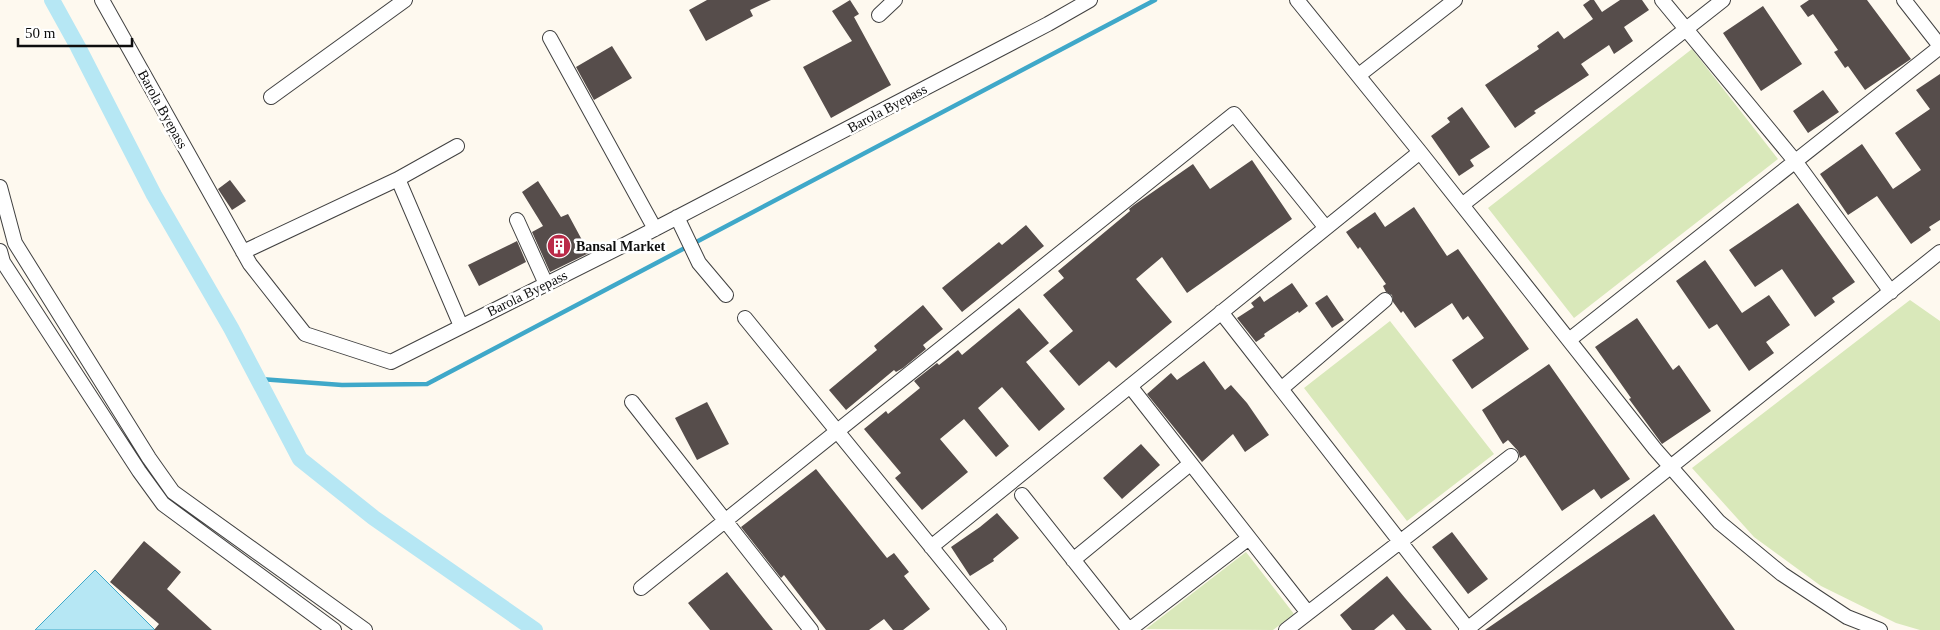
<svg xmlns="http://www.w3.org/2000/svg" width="1940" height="630" viewBox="0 0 1940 630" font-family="'Times New Roman',serif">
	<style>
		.green { fill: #d9e8ba }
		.water { fill: #b6e7f4; stroke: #3fa8c9 }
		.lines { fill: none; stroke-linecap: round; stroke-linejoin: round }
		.stream { stroke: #3fa8c9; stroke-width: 4.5 }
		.canal { stroke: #b6e7f4; stroke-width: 16 }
		.building { fill: #564d4b }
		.street-casing { stroke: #414141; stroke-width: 16 }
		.street { stroke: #fff; stroke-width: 14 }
		.labels { text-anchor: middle; stroke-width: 5; stroke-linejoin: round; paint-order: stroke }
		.street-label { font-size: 14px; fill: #0e0e0e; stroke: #fff }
		.poi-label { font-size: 14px; font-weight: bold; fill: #0e0e0e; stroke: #fff; text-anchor: start }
	</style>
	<rect width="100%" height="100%" fill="#fef9ef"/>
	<path class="green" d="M1692 49 1778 159 1574 318 1488 208Z
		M1910 300 1940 321V630H1920L1896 623 1821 586 1754 537 1692 468Z
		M1390 321 1494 454 1407 521 1304 388Z
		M1246 552 1294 614 1273 630 1146 629Z"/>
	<path class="water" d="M95 570 155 630H35Z"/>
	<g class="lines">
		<path class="stream" d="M260 379 342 385 427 384 1155 0"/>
		<path class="canal" d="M52 0 78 47 154 195 231 328 300 459 374 518 535 630"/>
	</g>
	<path class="building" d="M707 0H771L750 10 753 16 706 41 689 10Z
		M850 0 859 14 854 17 891 85 831 118 803 67 852 41 832 11Z
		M1590 0H1594L1602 12 1620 0H1642L1649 10 1624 27 1633 41 1614 54 1609 45 1581 64 1589 75 1534 111 1536 113 1515 128 1485 85 1539 49 1537 46 1558 31 1564 39 1593 19 1583 5Z
		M1809 0H1867L1911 59 1865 90 1848 66 1845 68 1834 52 1838 50 1813 14 1808 17 1800 6Z
		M1763 6 1802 64 1761 91 1723 33Z
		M612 46 632 78 594 100 576 67Z
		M1940 74V220L1929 227 1931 230 1911 244 1877 196 1848 215 1820 174 1862 144 1893 189 1921 170 1895 133 1930 109 1916 90Z
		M1823 90 1839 112 1808 133 1793 111Z
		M1462 107 1490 147 1470 160 1474 166 1459 176 1431 136 1450 122 1447 118Z
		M1252 160 1292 219 1187 293 1162 257 1136 279 1172 322 1116 368 1109 361 1079 386 1049 351 1073 331 1043 295 1064 278 1058 271 1130 211 1129 209 1134 205 1193 164 1210 189Z
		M230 180 246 201 232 210 218 189Z
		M538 181 561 217 568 214 589 253 550 272 532 232 543 226 522 192Z
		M1798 203 1855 282 1832 298 1835 302 1815 317 1782 269 1755 287 1729 250Z
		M1414 207 1447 256 1458 249 1529 349 1472 389 1452 360 1484 338 1468 316 1463 320 1452 303 1415 328 1403 311 1401 313 1393 302 1392 295 1386 292 1383 286 1386 284 1360 247 1358 249 1346 232 1375 212 1385 227Z
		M1026 225 1044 246 962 312 942 288 999 242 1002 245Z
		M517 241 526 262 479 286 468 265Z
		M1705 260 1742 313 1769 295 1790 325 1766 342 1774 353 1749 371 1717 324 1709 329 1676 281Z
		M1292 283 1308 306 1299 313 1298 311 1264 334 1265 336 1256 342 1237 318 1254 307 1251 303 1260 296 1264 302Z
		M1327 295 1344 320 1332 328 1315 303Z
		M923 305 943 329 923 345 926 349 903 368 896 372 894 370 846 410 829 390 877 350 874 346Z
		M1019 308 1049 343 1026 362 1065 409 1039 431 1002 387 978 408 1009 446 996 457 964 419 940 439 968 472 922 510 895 478 901 473 864 429 886 411 888 414 920 388 914 381 937 363 939 365 958 350 962 355Z
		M1637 318 1673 370 1679 365 1711 411 1662 444 1629 399 1631 398 1595 347Z
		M1204 361 1225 390 1231 385 1247 403 1269 435 1245 452 1233 434 1202 462 1147 394 1171 373 1177 380Z
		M1549 364 1630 479 1601 499 1594 489 1562 511 1525 455 1520 458 1518 451 1508 440 1503 444 1482 410Z
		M707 402 729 444 697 460 675 418Z
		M1141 444 1160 465 1122 499 1103 478Z
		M816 469 887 558 894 553 909 572 904 576 930 609 903 630H893L884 619 869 630H826L784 575 781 578 741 527Z
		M997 513 1019 538 993 559 994 561 970 576 951 547 980 527Z
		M1654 514 1735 630H1485Z
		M1452 532 1488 579 1468 594 1432 547Z
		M144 541 181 572 167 589 212 630H154L159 624 110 582Z
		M727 572 773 630H710L688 603Z
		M1387 576 1405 598 1432 630H1406L1393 614 1374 630H1352L1340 615Z"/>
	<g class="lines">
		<g class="street-casing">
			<path id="street" d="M102 0 250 264 305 334 391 362 626 244 1048 24 1090 0
				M1297 0 1420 152 1655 449 1719 522 1782 574 1847 617 1880 630
				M1662 0 1795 161 1891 292
				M1904 0 1940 46
				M879 15 895 0
				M550 38 655 229
				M1359 75 1455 0
				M271 97 405 0
				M398 179 457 146
				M0 187 15 243 149 458 173 492 365 630
				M1462 205 1723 0
				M677 217 699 263 726 295
				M517 220 546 284
				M0 251 3 262 139 471 163 504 334 630
				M243 252 398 179 461 326
				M1221 312 1469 630
				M745 318 999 630
				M1569 340 1940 47
				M1130 386 1308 613
				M1281 389 1385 300
				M632 402 811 630
				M1022 495 1129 630
				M931 547 1420 152
				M1073 560 1190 464
				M641 588 1234 114 1326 228
				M1129 630 1249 538
				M1286 630 1511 456
				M1466 630 1940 252"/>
		</g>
		<use href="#street" class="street"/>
	</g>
	<defs>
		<g id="building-disc" transform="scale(1.25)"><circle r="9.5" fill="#ba2a48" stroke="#fff"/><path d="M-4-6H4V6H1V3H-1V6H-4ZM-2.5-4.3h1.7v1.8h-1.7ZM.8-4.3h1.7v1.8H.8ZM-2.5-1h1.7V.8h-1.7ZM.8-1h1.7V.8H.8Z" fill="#fff"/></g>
	</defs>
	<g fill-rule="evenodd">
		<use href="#building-disc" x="559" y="246"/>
	</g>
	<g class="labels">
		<g class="street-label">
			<text transform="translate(887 108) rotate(-28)" y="5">Barola Byepass</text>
			<text transform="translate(163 109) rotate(61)" y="5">Barola Byepass</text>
			<text transform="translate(527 293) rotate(-26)" y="5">Barola Byepass</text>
		</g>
		<g class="poi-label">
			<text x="576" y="251">Bansal Market</text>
		</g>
	</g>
	<path d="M18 38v8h114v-8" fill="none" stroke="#0e0e0e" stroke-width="2.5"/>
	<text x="25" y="38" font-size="15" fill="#0e0e0e" stroke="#ffffff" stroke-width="4" paint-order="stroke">50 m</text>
</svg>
